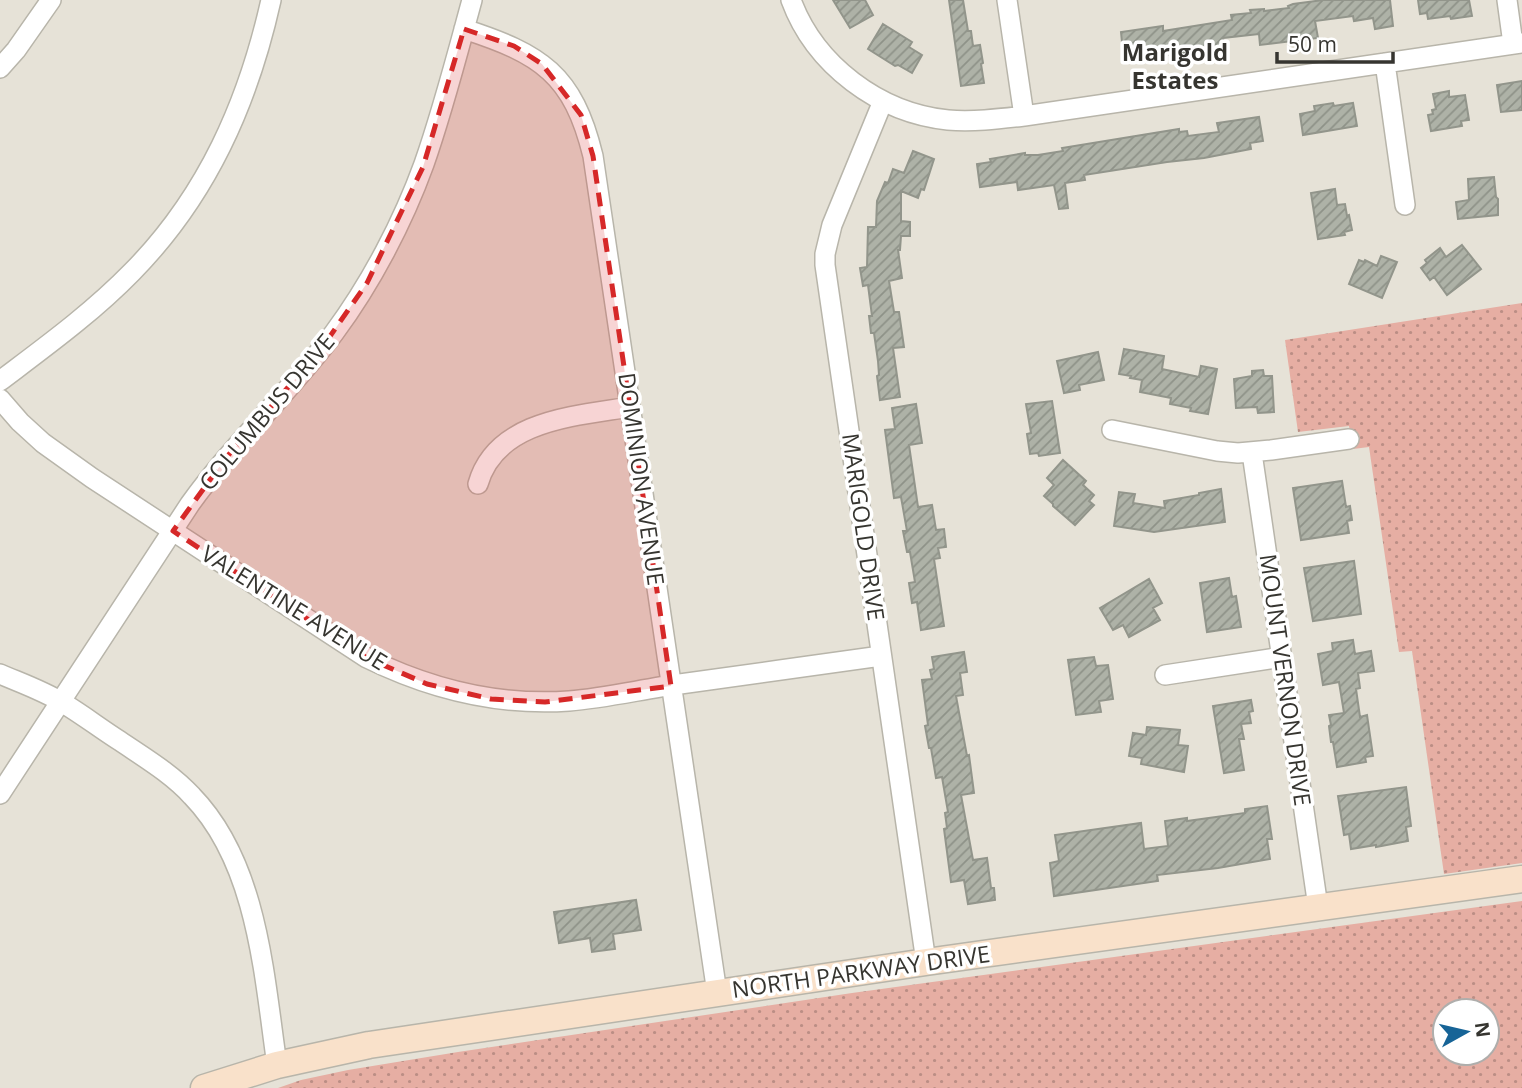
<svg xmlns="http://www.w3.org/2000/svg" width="1522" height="1088" viewBox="0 0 1522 1088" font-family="'Open Sans',sans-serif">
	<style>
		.green { fill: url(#green-dots); fill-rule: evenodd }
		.building { fill: url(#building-hatch); stroke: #92958b; stroke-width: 2 }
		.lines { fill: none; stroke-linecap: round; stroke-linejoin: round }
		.street-casing { stroke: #b8b5aa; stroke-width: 22 }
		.secondary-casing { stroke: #b8b5aa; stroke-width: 29 }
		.street { stroke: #fff; stroke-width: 19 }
		.secondary { stroke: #f9e1ca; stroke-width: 26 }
		.marked { fill: #d62828; fill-opacity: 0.2; stroke: #d62828; stroke-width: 5; stroke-dasharray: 14 9; stroke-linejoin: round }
		.labels { text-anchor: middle; stroke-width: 7; stroke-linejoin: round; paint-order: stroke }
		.street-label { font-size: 23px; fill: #363530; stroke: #fff }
		.neighbourhood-label { font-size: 24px; font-weight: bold; fill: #363530; stroke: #fff }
	</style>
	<defs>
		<pattern id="green-dots" width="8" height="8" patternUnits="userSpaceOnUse" patternTransform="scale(1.75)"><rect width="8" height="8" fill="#e6aea3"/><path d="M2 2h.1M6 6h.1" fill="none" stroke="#bb8e85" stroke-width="1.8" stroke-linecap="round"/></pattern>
		<pattern id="building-hatch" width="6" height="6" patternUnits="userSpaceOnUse" patternTransform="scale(1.75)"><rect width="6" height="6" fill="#aeb2a7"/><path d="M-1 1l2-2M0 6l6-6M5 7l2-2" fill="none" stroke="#8e9288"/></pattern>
	</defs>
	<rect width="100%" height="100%" fill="#e6e2d7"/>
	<path class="green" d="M1522 303V863L1444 874 1412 651 1399 652 1369 447 1353 449 1349 426 1298 432 1285 340Z
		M1522 901V1088H278L301 1080 348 1070 458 1052 852 993ZM1445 1011H1487V1053H1445Z"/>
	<path class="building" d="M833 0H865L873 15 850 28Z
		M949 0H963L968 31H971L973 46 980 45 983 63 981 64 984 83 961 86Z
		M1323 0H1390L1393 26 1375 29 1373 18 1354 21 1353 16 1315 21 1318 38 1260 45 1259 34 1223 38 1225 51 1207 53V51L1191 54V52L1167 55V60L1149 62 1148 53 1134 55 1133 50 1123 52 1121 32 1163 26V31L1232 20 1231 15 1251 13 1250 10 1264 9V11L1289 8 1288 6 1293 4Z
		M1418 0H1469L1472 16 1451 19 1450 16 1428 19 1427 13 1420 14Z
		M883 24 912 42 909 47 922 55 912 73 898 65 895 66 868 49Z
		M1522 81V110L1501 112 1497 85Z
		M1449 91V97L1465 95 1469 120 1461 121 1462 126 1431 131 1428 115 1433 114 1432 110 1436 109 1433 94Z
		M1333 103 1334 106 1353 103 1357 126 1303 135 1300 114 1315 111 1314 106Z
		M1259 117 1263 141 1250 143 1251 149 1204 158 1167 162 1084 175 1085 180 1065 183 1068 208 1059 209 1054 185 1018 190 1017 182 980 187 977 164 991 162 990 159 1025 153V155H1038L1063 151 1062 148 1179 129V132L1187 131 1188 136 1219 132 1217 123Z
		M913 151 934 159 924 190 921 189 918 198 901 191V221L910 222V236H901L900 250H898L902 278 889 281 894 312H899L904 347 893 348 900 397 880 400 877 376 879 375 878 361 874 333H871L869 316H872L868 285 863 286 860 268 867 267 868 227H876L877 201 885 182 888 183 893 169 904 173Z
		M1494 177 1496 197 1498 199V215L1458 219 1456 202 1469 200 1468 179Z
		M1335 189 1337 205 1345 204 1347 216 1349 215 1352 230 1344 232 1345 235 1318 239 1311 193Z
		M1462 245 1481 269 1447 295 1434 277 1430 280 1421 268 1427 263 1425 260 1440 248 1446 257Z
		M1381 256 1397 262 1382 298 1349 284 1359 260 1364 262 1365 260 1377 266Z
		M1124 349 1164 356 1162 369 1199 377 1201 366 1217 369 1208 414 1190 411 1191 408 1170 404 1171 398 1140 392 1142 380 1130 378 1131 376 1119 374Z
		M1098 352 1104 380 1079 385 1080 390 1064 393 1057 361Z
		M1263 370 1264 376H1272L1274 412 1258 413 1257 407 1236 408 1234 379 1252 376V371Z
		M1052 401 1060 453 1039 456 1038 453 1030 454 1027 434 1031 433 1026 404Z
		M916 404 922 443 909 445 918 507 932 505 936 530 944 529 946 547 938 548 940 558 934 559 944 626 921 630 917 602 912 603 909 583 915 582 910 552H907L903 531H907L901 497 894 498 885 430 895 429 892 408Z
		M1063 460 1086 481 1083 485 1094 495 1089 501 1094 505 1075 525 1053 506V504L1044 496 1054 485 1047 478Z
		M1342 481 1346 507 1350 506 1352 520 1347 521 1349 533 1301 540 1293 488Z
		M1221 489 1225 522 1154 532 1114 526 1119 492 1135 494 1133 503 1165 508 1164 501 1199 495V493Z
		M1354 561 1361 614 1313 621 1304 568Z
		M1229 578 1232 597 1236 596 1241 627 1207 632 1200 583Z
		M1149 579 1162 603 1153 608 1160 620 1129 637 1123 625 1113 630 1100 608Z
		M1353 640 1355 654 1371 651 1374 671 1358 673 1360 688 1356 689 1360 717 1367 715 1373 756 1365 757 1366 762 1337 767 1333 742H1331L1329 726 1331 725 1329 715 1344 713 1339 682 1323 685 1318 654 1333 651 1332 643Z
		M964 652 967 672 960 673 963 695 956 696 967 756 969 755 974 793 961 795 973 860 987 858 991 888H994L995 900 968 904 964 880 951 882 944 829 947 828 945 813 948 812 942 777 936 778 931 748H929L925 726 928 725 922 680 932 679 930 670 934 669 932 657Z
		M1094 657 1096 666 1108 665 1113 699 1099 701 1101 712 1076 715 1068 660Z
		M1251 700 1253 711 1249 712 1251 723 1241 724 1244 739H1239L1244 770 1224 773 1213 706Z
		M1147 727 1180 730 1178 745 1188 746 1184 772 1141 764 1142 758 1129 756 1133 733 1146 735Z
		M1406 787 1411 826 1406 827 1408 841 1376 847V845L1351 849 1349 834 1344 835 1338 796Z
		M1267 806 1272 839H1267L1270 859 1218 868 1157 875 1158 881 1054 896 1050 863 1059 861 1055 835 1141 823 1144 849 1168 846 1165 821 1187 818V821L1245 813V809Z
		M636 900 641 930 613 934 615 949 592 952 590 938 559 943 554 912Z"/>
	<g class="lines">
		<g class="street-casing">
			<path id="street" d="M791 0C815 65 879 113 948 120 973 122 998 119 1024 116L1522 43
				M1007 0 1024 116
				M1507 0 1513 44
				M464 29C541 54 573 74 593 156L717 993
				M1385 63 1405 205
				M0 68 16 50 51 0
				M883 101 832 225 825 254V265L926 962
				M0 381C45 347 92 313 132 272 207 196 248 103 271 0
				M0 399 20 422 43 443 92 478 367 658C430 689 498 706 569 701 606 698 643 689 680 684 747 675 814 665 881 656
				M1112 430 1217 451 1238 453 1271 450 1349 439
				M1252 453 1318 907
				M478 484C496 420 575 416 630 407
				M0 674C21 683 44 691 63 703 83 715 101 729 120 741 145 758 172 774 192 796 258 864 264 976 277 1065
				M1165 675 1282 657
				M0 794 190 504C234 443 289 393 334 333 371 283 403 222 424 164 443 110 457 55 472 0"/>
		</g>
		<g class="secondary-casing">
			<path id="secondary" d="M204 1088 277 1065 369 1045 926 962 1522 879"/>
		</g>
		<use href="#street" class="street"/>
		<use href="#secondary" class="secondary"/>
	</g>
	<path class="marked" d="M464 29 514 46 542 64 581 115 593 156 671 686 545 702 491 699 427 684 367 658 173 531 225 459 319 352 367 283 423 167Z"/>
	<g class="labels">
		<g class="street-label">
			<text transform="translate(267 412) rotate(-50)" y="8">COLUMBUS DRIVE</text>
			<text transform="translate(641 479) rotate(82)" y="8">DOMINION AVENUE</text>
			<text transform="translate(863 527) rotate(82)" y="8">MARIGOLD DRIVE</text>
			<text transform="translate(294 608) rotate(32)" y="8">VALENTINE AVENUE</text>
			<text transform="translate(1285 680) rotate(82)" y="8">MOUNT VERNON DRIVE</text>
			<text transform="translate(861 972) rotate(-8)" y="8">NORTH PARKWAY DRIVE</text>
		</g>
		<g class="neighbourhood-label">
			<text x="1175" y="61">Marigold<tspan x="1175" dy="28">Estates</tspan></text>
		</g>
	</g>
	<g transform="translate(1466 1032) rotate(82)"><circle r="33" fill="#ffffff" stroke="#afaeac" stroke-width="2"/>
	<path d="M0-5L12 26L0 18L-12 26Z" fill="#176497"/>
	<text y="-10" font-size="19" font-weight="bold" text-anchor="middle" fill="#363530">N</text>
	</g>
	<path d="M1277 52v10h116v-10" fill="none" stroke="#363530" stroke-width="3.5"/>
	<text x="1288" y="52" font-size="21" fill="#363530" stroke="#ffffff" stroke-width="5" paint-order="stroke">50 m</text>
</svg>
